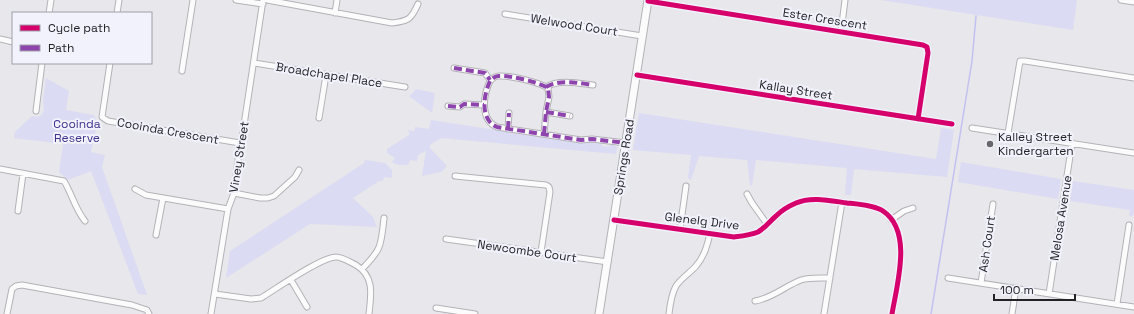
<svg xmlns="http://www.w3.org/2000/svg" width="1134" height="314" viewBox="0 0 1134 314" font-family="'Space Grotesk',sans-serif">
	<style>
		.green { fill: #dbdbf3 }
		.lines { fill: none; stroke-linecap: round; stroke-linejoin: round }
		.stream { stroke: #c3c1f0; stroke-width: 1.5 }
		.minor-casing { stroke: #b3b3b7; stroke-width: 7 }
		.secondary-casing { stroke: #b3b3b7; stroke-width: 9 }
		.minor { stroke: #fbfbfc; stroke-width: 5 }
		.secondary { stroke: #fbfbfc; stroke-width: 7 }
		.quiet { stroke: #8e44ad; stroke-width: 4; stroke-dasharray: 8 4; stroke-linecap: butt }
		.cycleway-casing { stroke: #f1f2fc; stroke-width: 8 }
		.cycleway { stroke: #d6006c; stroke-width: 5 }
		.poi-dot { fill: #68686c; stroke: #f1f2fc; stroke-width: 1.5 }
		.labels { text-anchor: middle; stroke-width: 4; stroke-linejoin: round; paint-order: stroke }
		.street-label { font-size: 12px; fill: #232327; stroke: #f1f2fc }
		.park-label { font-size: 12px; fill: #41318d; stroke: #f1f2fc }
		.poi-label { font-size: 12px; fill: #232327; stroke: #f1f2fc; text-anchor: start }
	</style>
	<rect width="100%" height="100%" fill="#e7e7ec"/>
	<path class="green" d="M881 0H1077L1073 30Z
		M46 78 69 91 66 110 94 115 97 124 91 152 105 155 102 167 147 295 138 294 91 171 68 180 59 172 63 144 14 138 15 132 32 116 37 117 42 115 44 110 43 101Z
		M416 89 435 93 432 113 409 96 413 93Z
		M639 113 936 159 941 128 954 130 947 177 854 169 851 195H845L847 168 756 160 752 186 750 185 747 160 699 156 691 180 688 178 691 155 633 150Z
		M431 120 580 143 589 141 602 142V146L609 147 610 143 617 147 616 154 441 138 430 145V148L447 166 441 172 422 176 426 151 418 155 417 161 410 160 408 165H399L393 163 392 162 395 158 387 153V149L409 135 410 133 407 130 414 131 415 127 429 129Z
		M365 160 385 163 392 170V178L384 177 383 181H379L353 198 373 217 377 227 310 224 226 278 230 251 364 163Z
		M961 162 1061 179 1058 199 958 182Z
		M1073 181 1134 190V211L1133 216H1129L1130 210 1070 201Z"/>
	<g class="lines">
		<path class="stream" d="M931 314 972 61 976 16"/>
		<g class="minor-casing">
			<path id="minor" d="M236 0 263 4
				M267 0 392 23C408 21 411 20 418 4
				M1121 0 1134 2
				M648 1 923 45 927 47 928 53 918 119
				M49 13 51 0
				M117 13 119 0
				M335 13 337 0
				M505 14 642 36
				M841 32 845 0
				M0 39 13 42
				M110 63 102 117 108 121 240 143
				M254 63 405 87
				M454 68 485 73 490 80
				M182 71 193 0
				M637 75 952 124
				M546 87C559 79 578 83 593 85
				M448 106 460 107 464 104 484 105
				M36 111 42 63
				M546 112 570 116
				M319 118 326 75
				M972 128 1134 153
				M508 129 509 113
				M1008 133 1020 61H1025L1134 78
				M544 134 546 112 549 97 548 88C538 82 510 75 498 76 495 76 492 79 490 81 483 96 480 120 497 127L581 140 592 139 626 143
				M0 169 64 181C72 194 75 209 85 221
				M455 176 546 185 549 187 550 192 541 252
				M135 189 146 195 228 209
				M234 193 260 198H268L274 196 295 177 299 170
				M747 194 752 203 767 224
				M18 211 23 174
				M614 220 734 237C742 236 751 235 758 232 765 228 770 221 776 216 782 210 789 206 796 203 811 196 832 201 847 203 857 204 874 205 883 211 913 231 897 284 892 314
				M891 220 904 211 913 208
				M680 229 686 186
				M156 235 163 198
				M446 239 608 262
				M362 269C382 249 381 245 384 218
				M948 278 1134 307
				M291 280 307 307
				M981 283 993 204
				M215 294 251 299 261 298C276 289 321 257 336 257 342 257 350 262 356 265 375 277 371 295 369 314
				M1049 294 1072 143
				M755 301C773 298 785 286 801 280 810 277 821 278 830 278
				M1117 304 1129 225
				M436 308 475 314
				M7 314 12 289 16 286 22 285 132 305 147 310 149 314
				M211 314 228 209 234 193 240 143 242 138 263 0
				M669 314C670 305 671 295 676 286 681 278 690 273 696 266 704 257 707 246 710 234
				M824 314 842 202
				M1012 314 1016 288"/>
		</g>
		<g class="secondary-casing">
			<path id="secondary" d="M599 314 648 0"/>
		</g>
		<use href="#minor" class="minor"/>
		<use href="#secondary" class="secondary"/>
		<path class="quiet" d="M454 68 485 73 490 80
			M546 87C559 79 578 83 593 85
			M448 106 460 107 464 104 484 105
			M546 112 570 116
			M508 129 509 113
			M544 134 546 112 549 97 548 88C538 82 510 75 498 76 495 76 492 79 490 81 483 96 480 120 497 127L581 140 592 139 626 143"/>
		<g class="cycleway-casing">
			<path id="cycleway" d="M648 1 923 45 927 47 928 53 918 119
				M637 75 952 124
				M614 220 734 237C742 236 751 235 758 232 765 228 770 221 776 216 782 210 789 206 796 203 811 196 832 201 847 203 857 204 874 205 883 211 913 231 897 284 892 314"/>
		</g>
		<use href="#cycleway" class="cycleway"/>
	</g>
	<circle class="poi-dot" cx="990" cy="144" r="4"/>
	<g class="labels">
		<g class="street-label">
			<text transform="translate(825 19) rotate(9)" y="4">Ester Crescent</text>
			<text transform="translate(574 25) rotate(9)" y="4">Welwood Court</text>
			<text transform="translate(329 75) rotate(9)" y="4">Broadchapel Place</text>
			<text transform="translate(796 90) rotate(9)" y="4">Kallay Street</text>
			<text transform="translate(168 131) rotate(10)" y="4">Cooinda Crescent</text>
			<text transform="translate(239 157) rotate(-81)" y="4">Viney Street</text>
			<text transform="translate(624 157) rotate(-81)" y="4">Springs Road</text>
			<text transform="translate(1061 218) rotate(-81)" y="4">Melosa Avenue</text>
			<text transform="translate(702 221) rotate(7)" y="4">Glenelg Drive</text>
			<text transform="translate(987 244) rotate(-82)" y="4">Ash Court</text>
			<text transform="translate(527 251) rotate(8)" y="4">Newcombe Court</text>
		</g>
		<g class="park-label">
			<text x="77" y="128">Cooinda<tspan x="77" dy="14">Reserve</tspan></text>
		</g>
		<g class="poi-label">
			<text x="998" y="141">Kalley Street<tspan x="998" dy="14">Kindergarten</tspan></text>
		</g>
	</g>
	<rect x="12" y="12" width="140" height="52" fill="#f1f2fc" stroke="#9f9fa7"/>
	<rect x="20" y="25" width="20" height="6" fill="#d6006c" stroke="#9f9fa7"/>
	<text x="48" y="32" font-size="12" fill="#232327">Cycle path</text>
	<rect x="20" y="45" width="20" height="6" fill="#8e44ad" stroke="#9f9fa7"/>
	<text x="48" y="52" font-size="12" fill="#232327">Path</text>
	<path d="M994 294v6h81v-6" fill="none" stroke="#232327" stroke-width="2"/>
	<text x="1000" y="294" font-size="12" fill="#232327" stroke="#f1f2fc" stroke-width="3" paint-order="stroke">100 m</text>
</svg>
